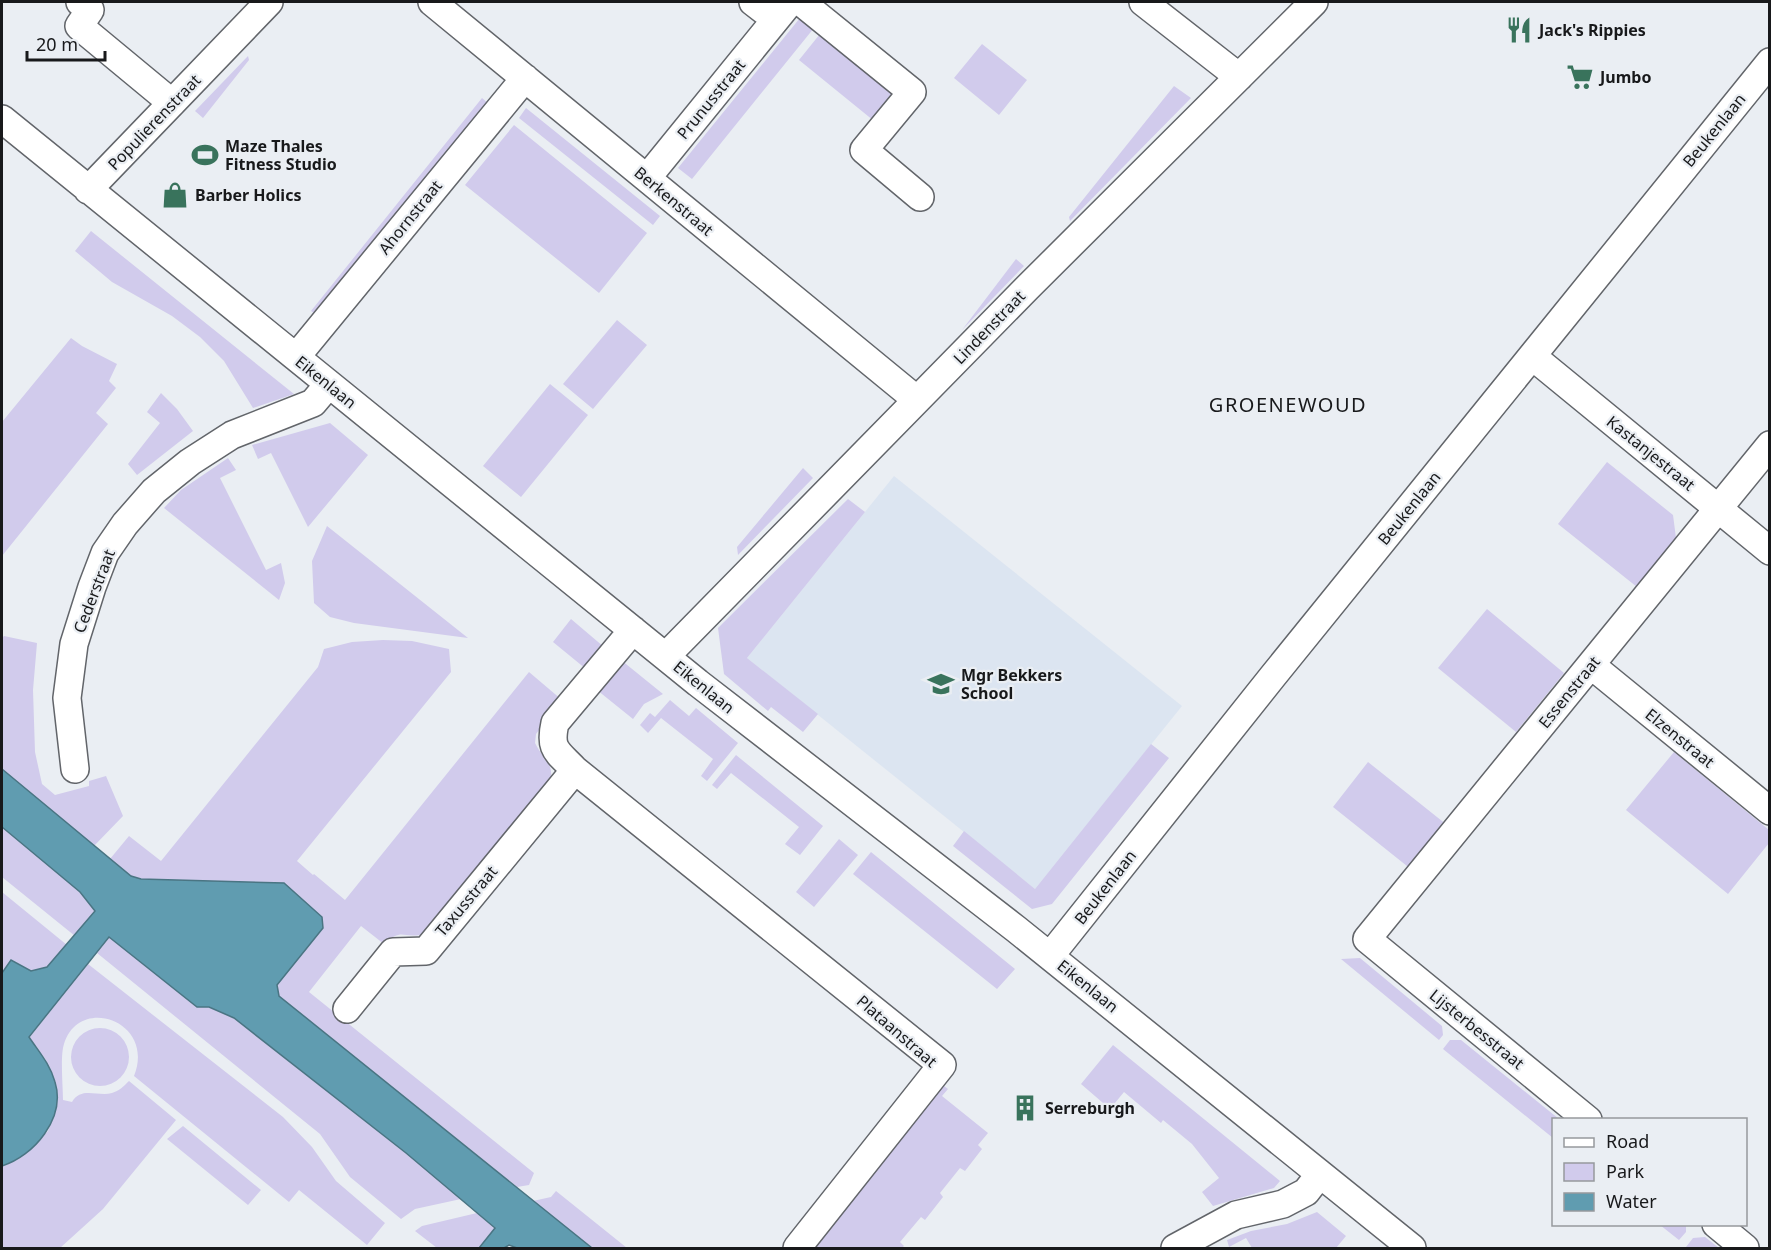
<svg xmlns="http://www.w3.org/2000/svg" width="1771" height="1250" viewBox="0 0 1771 1250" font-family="'Noto Sans',sans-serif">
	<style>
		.built { fill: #dce5f1 }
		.green { fill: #d1cbec }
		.water { fill: #609cb0; stroke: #4a7583; stroke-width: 1.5 }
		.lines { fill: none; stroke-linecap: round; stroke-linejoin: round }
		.minor-casing { stroke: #62656a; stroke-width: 30 }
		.minor { stroke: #fff; stroke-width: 27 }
		.labels { text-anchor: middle; stroke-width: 4.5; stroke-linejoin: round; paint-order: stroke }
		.poi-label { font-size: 16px; font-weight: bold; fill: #18191b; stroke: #eaeef3; text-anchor: start }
		.street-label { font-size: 16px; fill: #18191b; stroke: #eaeef3 }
		.quarter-label { font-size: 20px; letter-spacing: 1.5px; fill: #18191b; stroke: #eaeef3 }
	</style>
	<rect width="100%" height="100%" fill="#eaeef3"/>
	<path class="built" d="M894 476 1182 706 1035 889 747 658Z"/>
	<path class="green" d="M804 13 818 23 692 179 678 168Z
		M824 29 895 88 897 103 879 125 799 60Z
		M982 44 1027 80 999 115 954 78Z
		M248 56 249 60 203 118 195 111Z
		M1174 86 1191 98 1070 221 1069 217Z
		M482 98 489 104 319 316 311 311Z
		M526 108 660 216 653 225 519 118Z
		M514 125 647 233 599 293 465 185Z
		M91 231 294 394 253 408 224 361 200 337 172 316 112 282 75 251Z
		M1016 259 1024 266 962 330Z
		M617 320 647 345 593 409 563 384Z
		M71 338 82 346 117 364 109 381 116 388 96 413 108 424 2 556V422Z
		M550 384 588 415 521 497 483 466Z
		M161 393 177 409 193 431 137 475 128 464 160 423 147 412Z
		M330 423 368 455 308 527 271 453 258 459 252 445Z
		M228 458 236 470 220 478 266 570 281 563 285 583 279 600 164 508 181 490Z
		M1607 462 1673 515 1676 538 1637 587 1558 524Z
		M803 468 813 478 738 555 737 547Z
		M848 499 865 512 747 658 818 714 803 732 771 707 768 711 724 674 718 628Z
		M327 526 468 638 354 623 330 617 314 603 312 561Z
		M1487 609 1564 673 1516 732 1438 668Z
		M571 619 604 647 586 669 553 642Z
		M4 636 37 643 33 690 35 752 42 784 55 795 89 786V781L106 776 123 816 94 846 2 769V638Z
		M383 640 412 641 449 649 451 672 297 861 313 875 314 874 345 900 529 672 562 700 536 734 535 743C544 761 555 762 550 785L434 929C430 931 425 934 420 935 402 938 402 928 384 944L361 926 309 992 534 1173 529 1185 517 1187 279 996 277 985 323 927 321 917 284 884 141 879 131 876 110 859 129 836 161 861 318 667 324 649 352 642Z
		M621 660 663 694 644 704 633 719 597 690Z
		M670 700 689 716 696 708 738 743 707 781 701 776 713 759 661 718 648 733 640 725 650 713 655 717Z
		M1151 744 1169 758 1052 904 1032 909 953 846 964 831 1035 889Z
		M1674 752 1769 830V843L1728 894 1626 810Z
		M736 755 823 826 800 855 785 844 799 827 731 773 717 789 712 785Z
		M1368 762 1447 825 1412 870 1333 807Z
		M2 827 80 892 95 911 75 936 2 877Z
		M839 839 858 855 814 907 796 892Z
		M871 852 1015 969 997 989 853 874Z
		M2 892 67 945 47 967 31 971 12 960 2 973Z
		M109 937 197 1007H209L234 1018 406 1153 461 1199 415 1209 401 1219 350 1177 320 1134 97 953Z
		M1360 958 1442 1026 1443 1035 1439 1040 1341 959Z
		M88 964 283 1117 312 1147 336 1181 385 1223 367 1245 299 1190 289 1202 134 1076C156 1021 79 994 64 1044 60 1056 63 1086 63 1100L72 1102C81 1086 98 1097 112 1093 119 1091 124 1086 129 1081L176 1120 103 1209 60 1248H2V1166L28 1151 48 1131 54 1115 56 1103 46 1060 29 1038Z
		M71 1057a29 29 0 1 1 58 0a29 29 0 1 1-58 0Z
		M1450 1040H1461L1559 1119 1554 1120 1553 1138 1443 1049Z
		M1113 1045 1280 1181 1274 1188 1213 1206 1202 1192 1219 1178 1192 1144 1163 1120 1161 1123 1124 1092 1110 1109 1081 1084Z
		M940 1083 948 1089 942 1096 988 1133 978 1145 982 1149 965 1171 960 1168 940 1193 943 1197 925 1220 921 1217 900 1242 904 1246 902 1248H807Z
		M183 1126 261 1190 248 1205 167 1139Z
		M556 1191 627 1248H592L533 1201 551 1197Z
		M1317 1212 1346 1236 1336 1248H1252L1246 1238 1229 1247 1227 1240 1251 1231 1287 1224Z
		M477 1213 495 1229 479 1248H437L415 1231 422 1226Z
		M1660 1225H1686V1232L1679 1240Z
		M1705 1237 1719 1248H1688L1686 1247 1693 1238Z"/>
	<path class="water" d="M2 769 131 876 141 879 284 883 322 917 323 928 277 985 279 996 592 1248H517L509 1245 504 1248H479L495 1228 406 1153 234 1018 209 1007H197L109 937 29 1037C39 1052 50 1064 55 1082 66 1118 34 1156 2 1166V973L11 960 31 971 47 967 95 911 80 892 2 827Z"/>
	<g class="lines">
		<g class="minor-casing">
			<path id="minor" d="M80 2 90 10 79 26 172 103
				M432 2 917 400
				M753 2 775 19
				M801 2 912 92 864 150 920 197
				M1143 2 1239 77
				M2 119 698 683 1016 929 1412 1248
				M647 178 790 2
				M88 190 269 2
				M1532 356 1770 551
				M296 357 525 78
				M666 656 1027 288 1314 2
				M1591 665 1770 811
				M75 769 67 698 74 644 92 587 105 553 125 524 154 491 190 462 232 435 313 403 329 384
				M575 770C557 751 549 750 555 723L633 630
				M1050 956 1273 676 1770 62
				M347 1009 393 952 426 951 575 770 942 1065 797 1248
				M1588 1120 1367 939 1770 445
				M1716 1224 1745 1248
				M1175 1248 1236 1215 1283 1204 1306 1192 1320 1174"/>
		</g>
		<use href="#minor" class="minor"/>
	</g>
	<defs>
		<g id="restaurant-bare" transform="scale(2.07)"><path d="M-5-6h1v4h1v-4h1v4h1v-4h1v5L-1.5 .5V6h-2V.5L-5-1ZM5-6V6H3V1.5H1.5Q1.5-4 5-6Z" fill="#39735c" stroke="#eaeef3" stroke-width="2.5" paint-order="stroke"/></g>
		<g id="supermarket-bare" transform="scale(2.07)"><path d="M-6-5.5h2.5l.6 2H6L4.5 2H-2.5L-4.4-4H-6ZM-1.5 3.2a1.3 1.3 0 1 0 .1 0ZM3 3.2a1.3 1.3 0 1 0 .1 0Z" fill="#39735c" stroke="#eaeef3" stroke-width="2.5" paint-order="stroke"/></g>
		<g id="stadium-bare" transform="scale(2.07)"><path d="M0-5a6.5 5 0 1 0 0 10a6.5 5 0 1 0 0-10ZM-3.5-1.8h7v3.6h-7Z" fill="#39735c" stroke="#eaeef3" stroke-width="2.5" paint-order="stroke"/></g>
		<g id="shop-bare" transform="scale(2.07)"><path d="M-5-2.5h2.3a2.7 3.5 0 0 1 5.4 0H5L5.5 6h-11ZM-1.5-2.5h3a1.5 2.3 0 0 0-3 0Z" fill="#39735c" stroke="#eaeef3" stroke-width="2.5" paint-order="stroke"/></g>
		<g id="school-bare" transform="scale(2.07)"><path d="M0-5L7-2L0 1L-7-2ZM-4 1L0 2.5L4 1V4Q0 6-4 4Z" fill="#39735c" stroke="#eaeef3" stroke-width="2.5" paint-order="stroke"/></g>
		<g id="building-bare" transform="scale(2.07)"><path d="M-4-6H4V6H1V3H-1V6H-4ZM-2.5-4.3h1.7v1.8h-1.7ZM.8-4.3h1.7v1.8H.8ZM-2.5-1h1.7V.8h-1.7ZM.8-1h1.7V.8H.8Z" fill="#39735c" stroke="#eaeef3" stroke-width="2.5" paint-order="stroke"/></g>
	</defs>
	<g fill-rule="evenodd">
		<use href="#restaurant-bare" x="1519" y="30"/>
		<use href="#supermarket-bare" x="1580" y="77"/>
		<use href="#stadium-bare" x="205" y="155"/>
		<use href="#shop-bare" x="175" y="195"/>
		<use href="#school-bare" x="941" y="684"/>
		<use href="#building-bare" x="1025" y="1108"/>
	</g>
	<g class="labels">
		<g class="poi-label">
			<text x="1539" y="36">Jack's Rippies</text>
			<text x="1600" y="83">Jumbo</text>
			<text x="225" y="152">Maze Thales<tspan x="225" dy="18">Fitness Studio</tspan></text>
			<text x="195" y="201">Barber Holics</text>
			<text x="961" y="681">Mgr Bekkers<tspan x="961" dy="18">School</tspan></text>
			<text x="1045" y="1114">Serreburgh</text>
		</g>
		<g class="street-label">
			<text transform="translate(711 99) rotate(-51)" y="6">Prunusstraat</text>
			<text transform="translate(154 122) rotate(-46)" y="6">Populierenstraat</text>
			<text transform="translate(1714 130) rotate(-51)" y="6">Beukenlaan</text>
			<text transform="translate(674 201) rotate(40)" y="6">Berkenstraat</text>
			<text transform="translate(410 217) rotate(-51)" y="6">Ahornstraat</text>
			<text transform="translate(989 327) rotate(-46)" y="6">Lindenstraat</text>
			<text transform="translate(326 382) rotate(39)" y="6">Eikenlaan</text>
			<text transform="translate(1651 453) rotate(39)" y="6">Kastanjestraat</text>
			<text transform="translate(1409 508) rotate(-51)" y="6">Beukenlaan</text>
			<text transform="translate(94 591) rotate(-69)" y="6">Cederstraat</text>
			<text transform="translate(704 687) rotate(39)" y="6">Eikenlaan</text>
			<text transform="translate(1569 692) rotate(-51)" y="6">Essenstraat</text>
			<text transform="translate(1680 738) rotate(39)" y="6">Elzenstraat</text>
			<text transform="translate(1105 887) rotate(-52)" y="6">Beukenlaan</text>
			<text transform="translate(466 901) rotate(-50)" y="6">Taxusstraat</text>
			<text transform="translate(1088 986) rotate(39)" y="6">Eikenlaan</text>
			<text transform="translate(1477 1029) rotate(39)" y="6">Lijsterbesstraat</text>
			<text transform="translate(897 1031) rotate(41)" y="6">Plataanstraat</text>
		</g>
		<g class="quarter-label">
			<text x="1288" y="412">GROENEWOUD</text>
		</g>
	</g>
	<rect width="1771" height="1250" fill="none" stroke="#18191b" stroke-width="6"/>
	<rect x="1552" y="1118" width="195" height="108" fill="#eaeef3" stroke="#96999d" stroke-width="1.5"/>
	<rect x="1564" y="1138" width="30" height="9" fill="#ffffff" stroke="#96999d" stroke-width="1.5"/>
	<text x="1606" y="1148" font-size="18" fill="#18191b">Road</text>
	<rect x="1564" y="1163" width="30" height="18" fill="#d1cbec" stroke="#96999d" stroke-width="1.5"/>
	<text x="1606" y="1178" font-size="18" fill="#18191b">Park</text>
	<rect x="1564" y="1193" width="30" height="18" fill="#609cb0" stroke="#96999d" stroke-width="1.5"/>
	<text x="1606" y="1208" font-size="18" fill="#18191b">Water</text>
	<path d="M27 51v9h78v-9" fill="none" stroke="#18191b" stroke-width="3"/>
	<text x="36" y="51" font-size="18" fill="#18191b" stroke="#eaeef3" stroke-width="4.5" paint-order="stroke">20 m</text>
</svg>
